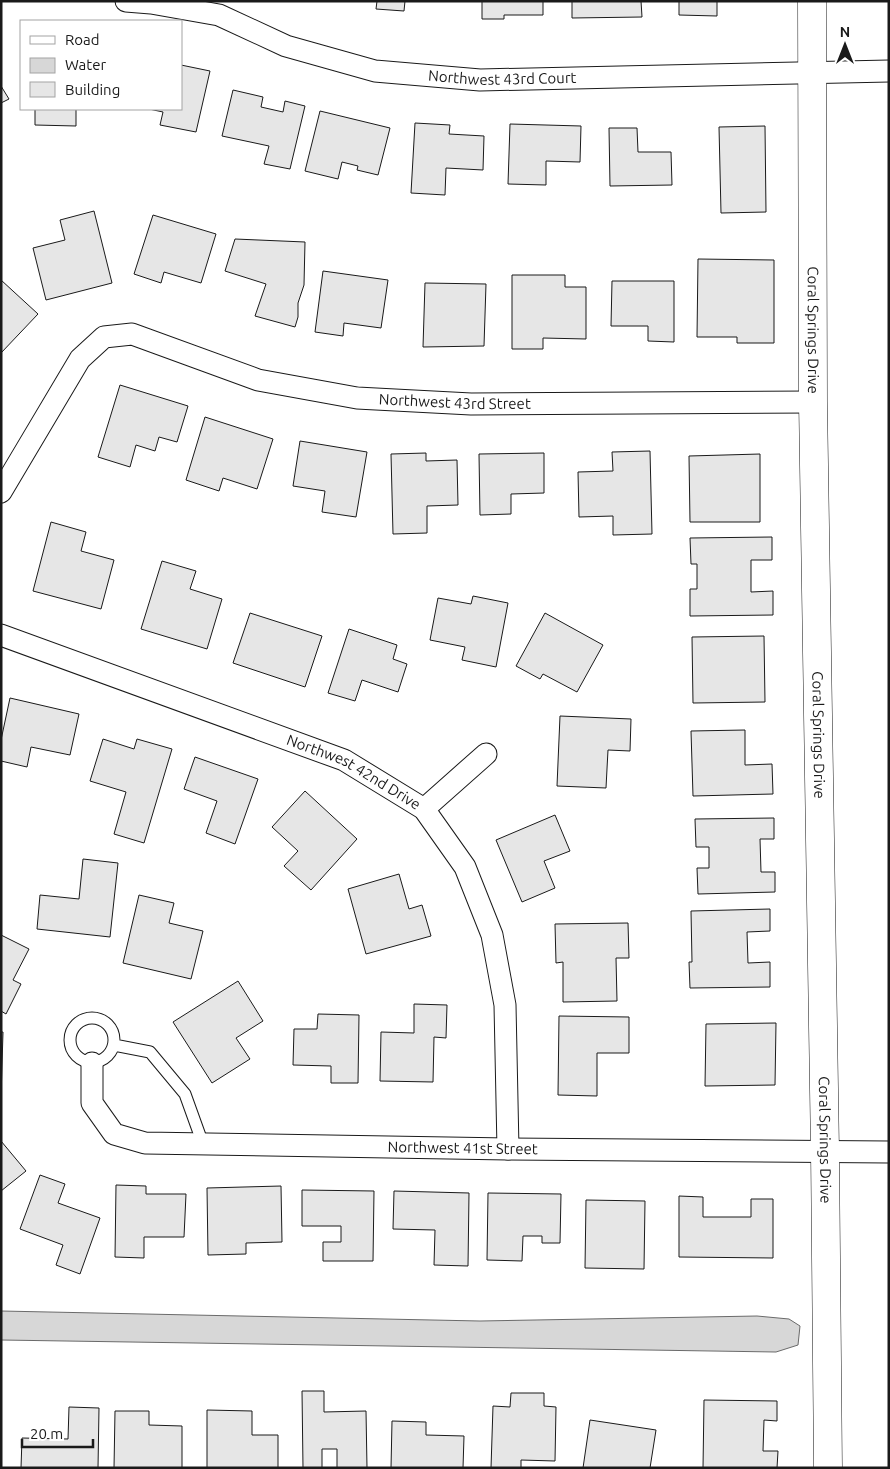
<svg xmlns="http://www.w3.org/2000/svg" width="890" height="1469" viewBox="0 0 890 1469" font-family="Ubuntu,sans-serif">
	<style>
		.water { fill: #d7d7d7; stroke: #6a6a6a }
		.building { fill: #e6e6e6; stroke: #1a1a1a }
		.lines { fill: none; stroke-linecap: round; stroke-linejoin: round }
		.lane-casing { stroke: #1a1a1a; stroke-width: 13 }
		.street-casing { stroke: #1a1a1a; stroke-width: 23 }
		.secondary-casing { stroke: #1a1a1a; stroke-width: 29 }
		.lane { stroke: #fff; stroke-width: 11 }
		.street { stroke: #fff; stroke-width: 21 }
		.secondary { stroke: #fff; stroke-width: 28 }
		.labels { text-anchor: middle; stroke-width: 4; stroke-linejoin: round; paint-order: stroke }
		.street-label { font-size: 15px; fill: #1a1a1a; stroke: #fff }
	</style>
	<rect width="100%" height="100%" fill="#fff"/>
	<path class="water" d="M1 1311 480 1321 757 1316 789 1319 800 1326 798 1345 776 1352 1 1340Z"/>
	<path class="building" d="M377 1H405L404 11 376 9Z
		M482 1H543V15H504V19H482Z
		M572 1H641L642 17 572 18Z
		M679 1H717V16L679 15Z
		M181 65 210 71 196 132 160 125 163 112 149 109H181Z
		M1 86 9 99 1 103Z
		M233 90 263 97 261 107 283 112 285 101 305 106 290 169 264 164 269 146 222 136Z
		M35 109H76V126L35 125Z
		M320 111 390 128 378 175 357 170 358 166 342 162 338 179 305 171Z
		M415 123 450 125 449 134 484 136 483 170 446 168 445 195 411 193Z
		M510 124 581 126 580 162 546 161V185L508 184Z
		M765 126 766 212 721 213 719 127Z
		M609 128H637L638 152H671L672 185 610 186Z
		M94 211 112 283 46 300 33 248 65 240 60 220Z
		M153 215 216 234 201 283 164 272 161 283 134 274Z
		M235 239 305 242 304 285 298 303V317L295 327 255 316 266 284 225 271Z
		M698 259 774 260V343H737V337H697Z
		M323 271 388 280 381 328 344 323 343 336 315 332Z
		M512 275H565V287H586V339L543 338V349H512Z
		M1 280 38 314 1 353Z
		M612 281H674V342L648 341V326H611Z
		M425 283 486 284 484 346 423 347Z
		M120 385 188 406 177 442 159 437 155 451 136 445 130 467 98 457Z
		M205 417 273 439 257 489 223 478 219 491 186 480Z
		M300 441 367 452 356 517 322 512 325 491 293 486Z
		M650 451 652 534 613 535V516L579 517 578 472 613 471 612 452Z
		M426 453V461L457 460 458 505 427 506V533L393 534 391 454Z
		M544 453V493L511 494V514L480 515 479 454Z
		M760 454V522H690L689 456Z
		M51 522 86 532 81 551 114 560 101 609 33 591Z
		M772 537V560H751V592L773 591V615L690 616V589H697V564H691L690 538Z
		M162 561 196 571 190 589 222 599 207 649 141 629Z
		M473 596 508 603 496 667 462 660 465 647 430 640 438 598 471 604Z
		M250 613 322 636 305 687 233 663Z
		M545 613 603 645 577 692 543 674 540 679 516 666Z
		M349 629 397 645 393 659 407 664 398 692 362 680 355 701 328 693Z
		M764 636 765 702 693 703 692 637Z
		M10 698 79 714 70 755 31 747 27 767 1 761V740Z
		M560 716 631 719 630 751 608 750 606 788 557 786Z
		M745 730V765L772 764 773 794 693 796 691 731Z
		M103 739 134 749 137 739 172 749 144 843 114 834 126 792 90 781Z
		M195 757 258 779 235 844 206 833 217 801 184 789Z
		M305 791 357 839 311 890 284 866 298 851 272 827Z
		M555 815 570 851 544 861 555 888 522 902 496 840Z
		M774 818V839H760L761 872H775V892L698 894 697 868H709V847H696L695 819Z
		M83 859 118 863 110 937 37 929 40 895 79 899Z
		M399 874 409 909 422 905 431 936 366 954 348 889Z
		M139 895 174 903 169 923 203 931 191 979 123 963Z
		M770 909V931L747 932 748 963 770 962V987L690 988 689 962H692L691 911Z
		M628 923 629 958H616L617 1001 563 1002V962L556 963 555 924Z
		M1 935 29 949 13 980 21 984 6 1014 1 1011Z
		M238 981 263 1021 236 1038 250 1059 212 1083 173 1022Z
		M414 1004 447 1005 446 1038 434 1037 433 1082 380 1081 381 1032 414 1033Z
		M318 1014 359 1015 358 1083H331V1066L293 1065 294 1029H317Z
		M559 1016 629 1017V1053H597V1096L558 1095Z
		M776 1023 775 1085 705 1086 706 1024Z
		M1 1032H3L1 1098Z
		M1 1141 26 1171 1 1191Z
		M40 1175 65 1184 58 1203 100 1218 80 1274 56 1265 63 1245 20 1229Z
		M116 1185 146 1186V1194H186L184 1237H144V1258L115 1257Z
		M281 1186 282 1242 246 1243V1254L208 1255 207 1188Z
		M302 1190 374 1191 373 1261H323V1242H341V1226H302Z
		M394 1191 469 1193 468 1266 434 1265 435 1230 393 1229Z
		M488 1193 561 1194 560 1243H542V1236H523L522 1261 487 1260Z
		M679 1196 703 1197V1217H751V1199H773V1258L679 1257Z
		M586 1200 645 1201 644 1269 585 1268Z
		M302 1391H324V1412L366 1411 367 1468H337V1449H322V1468H303Z
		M511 1393H544V1406L556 1407 555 1461 521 1460V1468H491L493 1406 510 1407Z
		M704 1400 777 1401V1421L764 1420 763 1451H778L777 1468H703Z
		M69 1407 99 1408 98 1468H21L22 1438 68 1439Z
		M207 1410 252 1411V1435H278V1468H207Z
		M115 1411H149V1425L182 1426V1468H114Z
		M590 1420 656 1430 650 1468H583Z
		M392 1421 426 1422V1435L464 1436 463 1468H391Z"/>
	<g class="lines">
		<g class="lane-casing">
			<path id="lane" d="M70 1040a22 22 0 1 1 44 0a22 22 0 1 1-44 0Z
				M114 1045 150 1052 185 1094 203 1144"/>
		</g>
		<g class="street-casing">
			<g id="street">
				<path id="s1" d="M126 1 151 3 219 15 286 46 375 71 480 80 889 71"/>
				<path id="s2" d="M1 492 80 359 104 337 132 334 258 380 357 398 471 404 813 402"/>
				<path id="s3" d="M1 635 344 760 424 809 465 867 492 935 505 1005 508 1149"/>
				<path d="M424 809 486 754"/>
				<path id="s4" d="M92 1063V1103L114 1134 145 1143 508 1149 889 1152"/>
			</g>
		</g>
		<g class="secondary-casing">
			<g id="secondary">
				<path id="s5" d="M812 1 813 402 825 1151 828 1468"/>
			</g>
		</g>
		<use href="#lane" class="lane"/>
		<use href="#street" class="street"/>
		<use href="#secondary" class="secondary"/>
	</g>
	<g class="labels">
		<g class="street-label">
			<text dy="5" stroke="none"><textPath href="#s1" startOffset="388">Northwest 43rd Court</textPath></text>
			<text dy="5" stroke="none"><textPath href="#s5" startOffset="329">Coral Springs Drive</textPath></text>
			<text dy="5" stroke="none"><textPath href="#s2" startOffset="548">Northwest 43rd Street</textPath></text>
			<text dy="5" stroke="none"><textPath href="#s5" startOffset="734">Coral Springs Drive</textPath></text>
			<text dy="5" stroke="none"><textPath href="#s3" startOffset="379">Northwest 42nd Drive</textPath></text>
			<text dy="5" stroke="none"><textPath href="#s5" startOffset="1139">Coral Springs Drive</textPath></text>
			<text dy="5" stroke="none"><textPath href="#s4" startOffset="428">Northwest 41st Street</textPath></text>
		</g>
	</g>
	<rect width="890" height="1469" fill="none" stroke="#1a1a1a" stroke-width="5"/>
	<rect x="20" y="20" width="162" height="90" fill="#ffffff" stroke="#a3a3a3"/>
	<rect x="30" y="36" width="25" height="8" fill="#ffffff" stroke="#a3a3a3"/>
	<text x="65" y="45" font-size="15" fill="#1a1a1a">Road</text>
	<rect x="30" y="58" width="25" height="15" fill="#d7d7d7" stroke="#a3a3a3"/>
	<text x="65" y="70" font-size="15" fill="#1a1a1a">Water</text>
	<rect x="30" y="82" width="25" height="15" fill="#e6e6e6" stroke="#a3a3a3"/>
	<text x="65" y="95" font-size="15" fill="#1a1a1a">Building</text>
	<g transform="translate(845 45)" stroke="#ffffff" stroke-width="4" paint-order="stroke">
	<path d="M0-4L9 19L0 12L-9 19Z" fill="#1a1a1a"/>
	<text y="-8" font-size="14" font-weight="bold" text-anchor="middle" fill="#1a1a1a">N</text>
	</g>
	<path d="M22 1439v8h71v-8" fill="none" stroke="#1a1a1a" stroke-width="2.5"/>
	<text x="30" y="1439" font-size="15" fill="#1a1a1a" stroke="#ffffff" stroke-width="4" paint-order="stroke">20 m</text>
</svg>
